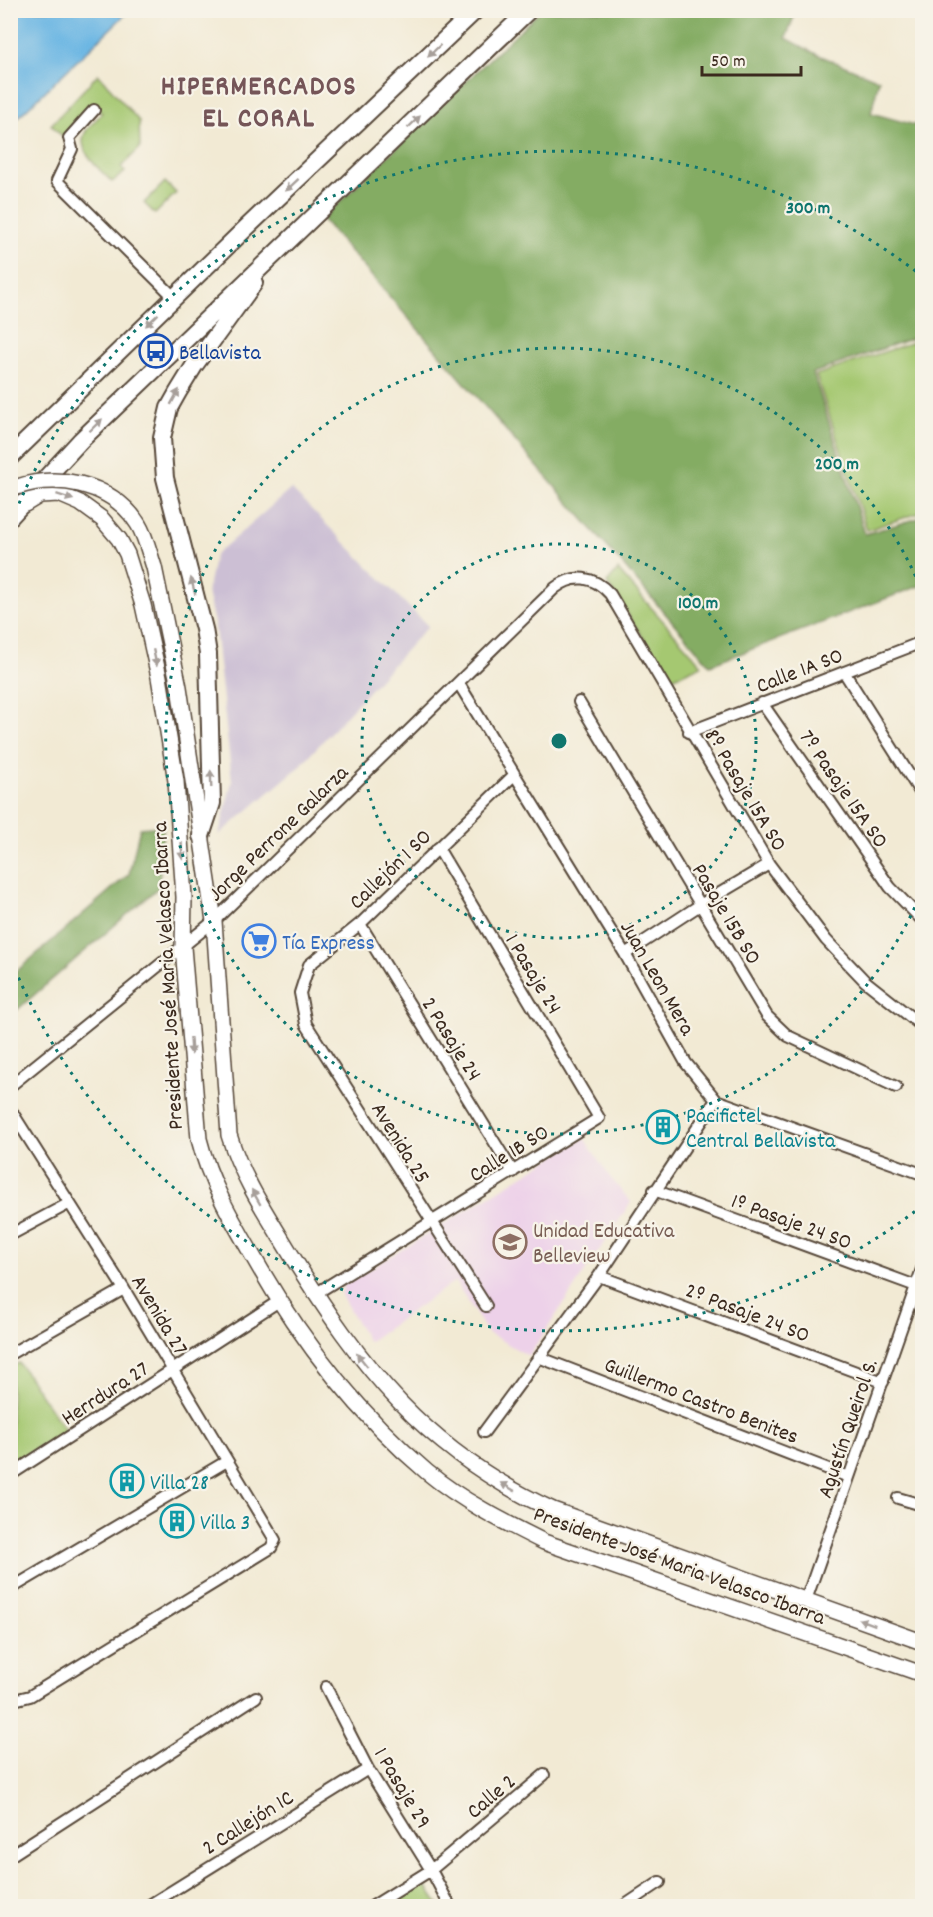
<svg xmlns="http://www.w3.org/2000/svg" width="933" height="1917" viewBox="0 0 933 1917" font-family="Dekko,sans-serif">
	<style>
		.built { fill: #edd1e9 }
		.industrial { fill: #ccbfd4 }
		.green { fill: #a5c871; stroke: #707948; stroke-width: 1.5 }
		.forest { fill: #84ac63; stroke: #606b40; stroke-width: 1.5 }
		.water { fill: #6ab6e3; stroke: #527080; stroke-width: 1.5 }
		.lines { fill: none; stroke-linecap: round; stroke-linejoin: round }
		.street-casing { stroke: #564739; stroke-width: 14 }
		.secondary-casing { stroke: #564739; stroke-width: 18 }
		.primary-casing { stroke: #564739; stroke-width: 20 }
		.street { stroke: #fff; stroke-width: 10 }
		.secondary { stroke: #fff; stroke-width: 15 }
		.primary { stroke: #fff; stroke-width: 16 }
		.secondary-bridge-casing { stroke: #564739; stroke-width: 18; stroke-linecap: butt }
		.secondary-bridge { stroke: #fff; stroke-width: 15 }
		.oneway { fill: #a79f9a }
		.ring { fill: none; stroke: #0f766e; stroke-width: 3; stroke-dasharray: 3 6 }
		.labels { text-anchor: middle; stroke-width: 4.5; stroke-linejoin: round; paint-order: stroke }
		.transit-label { font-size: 22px; fill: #164399; stroke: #f7f3e8; text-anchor: start }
		.street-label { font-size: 22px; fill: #3b2a1e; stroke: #f7f3e8 }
		.shop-label { font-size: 22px; fill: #366cbe; stroke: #f7f3e8; text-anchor: start }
		.culture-label { font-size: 22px; fill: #0d838f; stroke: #f7f3e8; text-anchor: start }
		.education-label { font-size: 22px; fill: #785e54; stroke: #f7f3e8; text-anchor: start }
		.district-label { font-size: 28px; font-weight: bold; letter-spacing: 1.5px; fill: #755558; stroke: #f7f3e8 }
		.centre { fill: #0f766e; stroke: #f7f3e8; stroke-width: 3 }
		.ring-label { font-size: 18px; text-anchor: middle; font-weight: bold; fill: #0f766e; stroke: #f7f3e8; stroke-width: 4.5; stroke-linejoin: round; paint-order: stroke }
	</style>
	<rect width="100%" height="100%" fill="#f7f3e8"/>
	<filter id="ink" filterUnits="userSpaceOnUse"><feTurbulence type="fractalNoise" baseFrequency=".0167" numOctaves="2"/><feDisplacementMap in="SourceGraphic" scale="12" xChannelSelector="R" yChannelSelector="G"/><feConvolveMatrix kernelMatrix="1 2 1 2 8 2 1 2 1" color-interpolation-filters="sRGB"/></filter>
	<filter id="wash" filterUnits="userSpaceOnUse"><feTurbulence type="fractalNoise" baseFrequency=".008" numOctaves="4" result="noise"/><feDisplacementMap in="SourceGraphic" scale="24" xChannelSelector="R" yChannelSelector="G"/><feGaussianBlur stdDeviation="1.35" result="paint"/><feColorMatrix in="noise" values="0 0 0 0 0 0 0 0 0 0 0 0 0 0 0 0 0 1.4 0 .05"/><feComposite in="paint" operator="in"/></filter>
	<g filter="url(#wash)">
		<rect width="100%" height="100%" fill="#f2ead4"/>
		<path class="built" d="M584 1138 610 1177 631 1202 529 1356 488 1333 455 1281 368 1342 341 1295 344 1285Z"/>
		<path class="industrial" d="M291 489 428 626 299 767 219 835 232 781 215 627 207 592 215 555Z"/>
		<path class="green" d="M98 74 139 121 140 148 121 167 125 172 112 182C101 170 74 150 86 131 90 125 97 119 102 113L94 107 64 138 51 125Z
			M165 182 176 193 155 214 144 203Z
			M922 339V512L867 530 816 375Z
			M618 570 702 665 670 679 607 583Z
			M19 1363 66 1431 11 1464V1366Z
			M422 1880 439 1906H380Z"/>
		<path class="forest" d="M540 11H796L786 38 816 54 879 80 871 113 922 127V335L813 373 865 534 922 517V585L710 665 322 219Z
			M163 826 159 887 11 1015V976L129 874 140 828Z"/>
		<path class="water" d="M11 10H129V11L11 124Z"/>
	</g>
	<g filter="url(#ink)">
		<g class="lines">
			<g class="street-casing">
				<path id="street" d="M94 110 69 138 72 149 57 181 175 298
					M844 672 922 795
					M459 684 625 954 686 1063 716 1100 922 1174
					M579 702 767 1016 788 1036 896 1087
					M762 703 890 887 922 920
					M689 732 922 642
					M360 924 513 1172
					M625 954 700 905 769 864
					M10 1086 214 921 555 588C574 573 594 576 610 594L769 864 826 940 865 981 922 1026
					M10 1109 124 1289 275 1540 271 1548 30 1696 10 1701
					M654 1190 916 1286
					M10 1235 68 1204
					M599 1276 883 1382
					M315 1294 599 1118 438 848
					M486 1306 306 1024 300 993 309 965 360 924 514 775
					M10 1354 124 1289
					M541 1358 849 1477
					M484 1432 599 1276 716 1100
					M10 1475 279 1301
					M898 1498 922 1505
					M10 1589 227 1461
					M806 1600 922 1269
					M326 1687 368 1769 431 1870 450 1906
					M10 1856 256 1697
					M148 1906 368 1769
					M373 1906 431 1870 544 1775
					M624 1906 660 1882"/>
			</g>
			<g class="secondary-casing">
				<path id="secondary" d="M25 504 40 495 59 494 80 503 102 519 119 539 127 554 143 605 159 677 176 781 184 897 183 947 199 1139C210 1183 232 1220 254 1258 300 1339 356 1412 427 1472 462 1501 504 1522 544 1542L922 1674
					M154 567 179 687 214 921 229 1135C242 1178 267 1215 290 1253 361 1368 426 1452 553 1510L922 1642"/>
			</g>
			<g class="primary-casing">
				<path id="primary" d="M10 457 246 228 476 10
					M10 517 81 440 529 10
					M201 836 212 803 208 654 204 629 165 478 162 438 169 408 178 392 194 366 254 283"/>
			</g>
			<use href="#street" class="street"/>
			<use href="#secondary" class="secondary"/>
			<use href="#primary" class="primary"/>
			<g class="secondary-bridge-casing">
				<path id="secondary-bridge" d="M10 490C52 471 112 482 138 524 146 537 149 552 154 567"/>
			</g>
			<use href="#secondary-bridge" class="secondary-bridge"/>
		</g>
		<defs><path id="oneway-solid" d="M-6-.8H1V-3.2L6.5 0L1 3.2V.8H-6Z" transform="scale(1.5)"/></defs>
		<g class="oneway">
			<use href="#oneway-solid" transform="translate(434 51) rotate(136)"/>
			<use href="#oneway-solid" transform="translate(414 122) rotate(-44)"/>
			<use href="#oneway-solid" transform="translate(292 185) rotate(137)"/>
			<use href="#oneway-solid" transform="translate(152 320) rotate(136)"/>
			<use href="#oneway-solid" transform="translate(175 397) rotate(-61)"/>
			<use href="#oneway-solid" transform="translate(96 425) rotate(-44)"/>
			<use href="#oneway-solid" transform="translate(65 497) rotate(18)"/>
			<use href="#oneway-solid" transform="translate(193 586) rotate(-105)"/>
			<use href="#oneway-solid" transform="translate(155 658) rotate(78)"/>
			<use href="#oneway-solid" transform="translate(211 779) rotate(-92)"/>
			<use href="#oneway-solid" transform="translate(182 851) rotate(87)"/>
			<use href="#oneway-solid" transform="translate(191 1046) rotate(86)"/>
			<use href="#oneway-solid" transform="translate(256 1197) rotate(-120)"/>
			<use href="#oneway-solid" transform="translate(362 1360) rotate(-129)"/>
			<use href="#oneway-solid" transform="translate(508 1487) rotate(-150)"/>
			<use href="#oneway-solid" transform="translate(867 1622) rotate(-160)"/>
		</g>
	</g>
	<g class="ring">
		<circle cx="559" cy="741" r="197"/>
		<path d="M922 891A393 393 0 1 1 922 591"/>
		<path d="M922 1206A590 590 0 0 1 12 962M12 520A590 590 0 0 1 922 276"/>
	</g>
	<defs>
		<g id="bus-ring" transform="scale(1.725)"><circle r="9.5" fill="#f7f3e8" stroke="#1a4fb4" stroke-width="1.5"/><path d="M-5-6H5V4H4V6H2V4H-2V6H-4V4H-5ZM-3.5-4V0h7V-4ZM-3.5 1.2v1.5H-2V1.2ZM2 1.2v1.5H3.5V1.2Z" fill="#1a4fb4"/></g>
		<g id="supermarket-ring" transform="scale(1.725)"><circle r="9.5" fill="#f7f3e8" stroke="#3f7fe0" stroke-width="1.5"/><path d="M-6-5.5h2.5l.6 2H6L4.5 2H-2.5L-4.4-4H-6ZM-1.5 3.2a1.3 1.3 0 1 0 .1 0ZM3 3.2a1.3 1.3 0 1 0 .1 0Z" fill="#3f7fe0"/></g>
		<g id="building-ring" transform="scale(1.725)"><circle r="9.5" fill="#f7f3e8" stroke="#0f9aa8" stroke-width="1.5"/><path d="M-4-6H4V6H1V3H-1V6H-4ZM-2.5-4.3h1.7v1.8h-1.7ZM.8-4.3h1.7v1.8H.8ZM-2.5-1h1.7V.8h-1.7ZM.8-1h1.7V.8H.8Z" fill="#0f9aa8"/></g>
		<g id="school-ring" transform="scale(1.725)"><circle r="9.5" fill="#f7f3e8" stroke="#8d6e63" stroke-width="1.5"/><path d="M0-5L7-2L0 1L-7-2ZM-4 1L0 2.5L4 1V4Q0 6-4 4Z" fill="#8d6e63"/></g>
	</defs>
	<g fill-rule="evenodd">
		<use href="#bus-ring" x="156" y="351"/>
		<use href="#supermarket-ring" x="259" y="941"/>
		<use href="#building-ring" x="663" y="1127"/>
		<use href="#school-ring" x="510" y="1242"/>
		<use href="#building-ring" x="127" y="1481"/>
		<use href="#building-ring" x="177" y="1521"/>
	</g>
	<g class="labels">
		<g class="transit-label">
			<text x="179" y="359">Bellavista</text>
		</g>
		<g class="street-label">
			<text transform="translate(799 669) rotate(-21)" y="8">Calle 1A SO</text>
			<text transform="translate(845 788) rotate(55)" y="8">7º Pasaje 15A SO</text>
			<text transform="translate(747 789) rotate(59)" y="8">8º Pasaje 15A SO</text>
			<text transform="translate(277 832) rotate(-44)" y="8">Jorge Perrone Galarza</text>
			<text transform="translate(389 868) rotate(-44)" y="8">Callejón 1 SO</text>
			<text transform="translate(728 913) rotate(59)" y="8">Pasaje 15B SO</text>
			<text transform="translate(535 973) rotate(59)" y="8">1 Pasaje 24</text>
			<text transform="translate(166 976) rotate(-93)" y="8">Presidente José Maria Velasco Ibarra</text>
			<text transform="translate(659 977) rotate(60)" y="8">Juan Leon Mera</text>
			<text transform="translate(453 1038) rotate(58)" y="8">2 Pasaje 24</text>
			<text transform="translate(402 1142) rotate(58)" y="8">Avenida 25</text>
			<text transform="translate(508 1152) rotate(-32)" y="8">Calle 1B SO</text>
			<text transform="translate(792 1220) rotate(20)" y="8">1º Pasaje 24 SO</text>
			<text transform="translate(748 1311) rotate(21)" y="8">2º Pasaje 24 SO</text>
			<text transform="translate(161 1314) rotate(59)" y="8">Avenida 27</text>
			<text transform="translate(104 1392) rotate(-33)" y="8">Herrdura 27</text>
			<text transform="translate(702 1399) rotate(21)" y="8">Guillermo Castro Benites</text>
			<text transform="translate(846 1428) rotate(-71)" y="8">Agustín Queirol S.</text>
			<text transform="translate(680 1564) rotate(20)" y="8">Presidente José Maria Velasco Ibarra</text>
			<text transform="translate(404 1787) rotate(59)" y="8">1 Pasaje 29</text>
			<text transform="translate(490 1795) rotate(-40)" y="8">Calle 2</text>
			<text transform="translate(247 1821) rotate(-32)" y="8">2 Callejón 1C</text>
		</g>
		<g class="shop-label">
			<text x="282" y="949">Tía Express</text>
		</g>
		<g class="culture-label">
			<text x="686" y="1122">Pacifictel<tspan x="686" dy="25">Central Bellavista</tspan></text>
			<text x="150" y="1489">Villa 28</text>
			<text x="200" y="1529">Villa 3</text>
		</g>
		<g class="education-label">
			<text x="533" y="1237">Unidad Educativa<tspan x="533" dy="25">Belleview</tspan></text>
		</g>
		<g class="district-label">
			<text x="259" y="94">HIPERMERCADOS<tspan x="259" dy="32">EL CORAL</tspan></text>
		</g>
	</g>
	<circle cx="559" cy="741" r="9" class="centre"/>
	<g class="ring-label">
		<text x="808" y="213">300 m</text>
		<text x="837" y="469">200 m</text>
		<text x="698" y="608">100 m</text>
	</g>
	<rect width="933" height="1917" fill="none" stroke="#f7f3e8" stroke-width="36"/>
	<path d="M702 66v9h99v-9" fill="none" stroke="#3b2a1e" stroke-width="3"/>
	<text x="711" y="66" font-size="18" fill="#3b2a1e" stroke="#f7f3e8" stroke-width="4.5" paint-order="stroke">50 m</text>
</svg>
